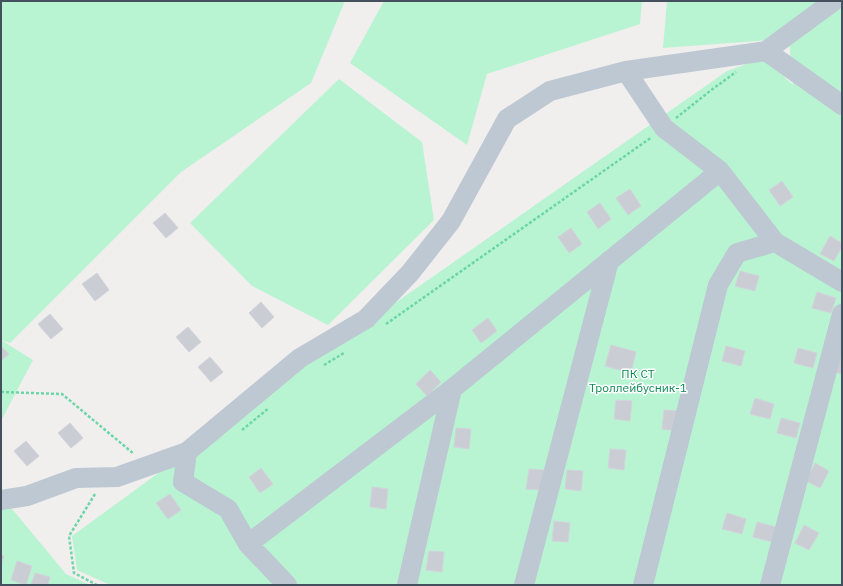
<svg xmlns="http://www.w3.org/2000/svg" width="843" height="586" viewBox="0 0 843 586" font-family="'IBM Plex Sans',sans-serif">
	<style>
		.green { fill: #b8f4d2 }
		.building { fill: #cacdd4; stroke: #d2d4db }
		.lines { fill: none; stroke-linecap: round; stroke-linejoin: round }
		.path { stroke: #6cd6a7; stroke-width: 2.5; stroke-dasharray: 3 2; stroke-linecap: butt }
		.minor { stroke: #bdc8d2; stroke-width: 20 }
		.labels { text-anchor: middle; stroke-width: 3; stroke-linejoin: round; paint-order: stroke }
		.park-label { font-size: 12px; fill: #0d8851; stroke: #fff }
	</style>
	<rect width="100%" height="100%" fill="#f1eeee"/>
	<path class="green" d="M1 1H345L311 83 181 172 10 343 1 340 33 360 1 421Z
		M384 1H642L640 24 487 74 467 145 350 63Z
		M667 1H821L770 40 663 48Z
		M842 1V585H110L77 570 72 536 305 366 727 71 764 58 793 85 789 41Z
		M339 79 422 142 434 220 328 325 252 286 190 223Z
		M8 504 66 574 90 585H1V505Z"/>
	<path class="building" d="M782 181 793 197 780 206 769 190Z
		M630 189 641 206 628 215 616 198Z
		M600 203 611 219 598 229 587 212Z
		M165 213 178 228 166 238 153 223Z
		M571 228 582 244 569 253 558 237Z
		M830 236 842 243V247L834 261 820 254Z
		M740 271 759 276 755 291 735 286Z
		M97 273 109 290 95 301 82 284Z
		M817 292 836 298 831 313 812 308Z
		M261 302 274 317 262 328 249 313Z
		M50 314 63 329 51 339 38 324Z
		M488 318 497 331 481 343 472 330Z
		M188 327 201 342 189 352 176 337Z
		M611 345 636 352 631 373 605 366Z
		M1 346 9 354 1 361Z
		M726 346 745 351 741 366 722 361Z
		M798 348 817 353 813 368 794 363Z
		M842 353V374L835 372Z
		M210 357 223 372 211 382 198 367Z
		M430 370 441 382 427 396 416 384Z
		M755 398 774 404 770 419 750 414Z
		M616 400 632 401 630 421 614 419Z
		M664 410 680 411 677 431 662 429Z
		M781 418 800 423 796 438 777 433Z
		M70 423 83 438 71 448 58 433Z
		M456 428 471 429 469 449 454 447Z
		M26 441 39 456 27 466 14 451Z
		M610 449 626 450 624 470 608 468Z
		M815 463 829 471 820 488 806 481Z
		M261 468 273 484 260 493 249 477Z
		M529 469 544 470 542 490 526 489Z
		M567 470 583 471 581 491 565 489Z
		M372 487 388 489 386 509 370 507Z
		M170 494 181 510 168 519 156 503Z
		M727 513 746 519 742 534 722 529Z
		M554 521 570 523 568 542 552 541Z
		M757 522 776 527 772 542 753 537Z
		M804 525 819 533 809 550 795 543Z
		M429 551 444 552 442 572 426 570Z
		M1 555 4 556 1 564Z
		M17 561 32 566 26 585 11 580Z
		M35 573 50 577 48 585H31Z"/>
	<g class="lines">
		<path class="path" d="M676 118 710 91 736 72
			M386 324 652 137
			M324 365 344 353
			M1 392 62 394 134 454
			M242 430 269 408
			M95 494 69 536 74 573 97 585"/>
		<path class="minor" d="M766 51 842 105
			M626 71 664 128 720 171 775 242 842 282
			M187 452 183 482 228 509 248 544 287 585
			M1 500 27 496 76 478 117 477 187 452 300 358 366 319 410 273 451 221 507 119 550 91 626 71 766 51 834 1
			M248 544 452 389 720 171
			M407 585 452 389
			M524 585 609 261
			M643 585 718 285 737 253 775 242
			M770 585 842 314"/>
	</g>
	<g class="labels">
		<g class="park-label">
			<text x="638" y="378">ПК СТ<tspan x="638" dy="14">Троллейбусник-1</tspan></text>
		</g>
	</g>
	<rect width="843" height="586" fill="none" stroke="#44505e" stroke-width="4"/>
</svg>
